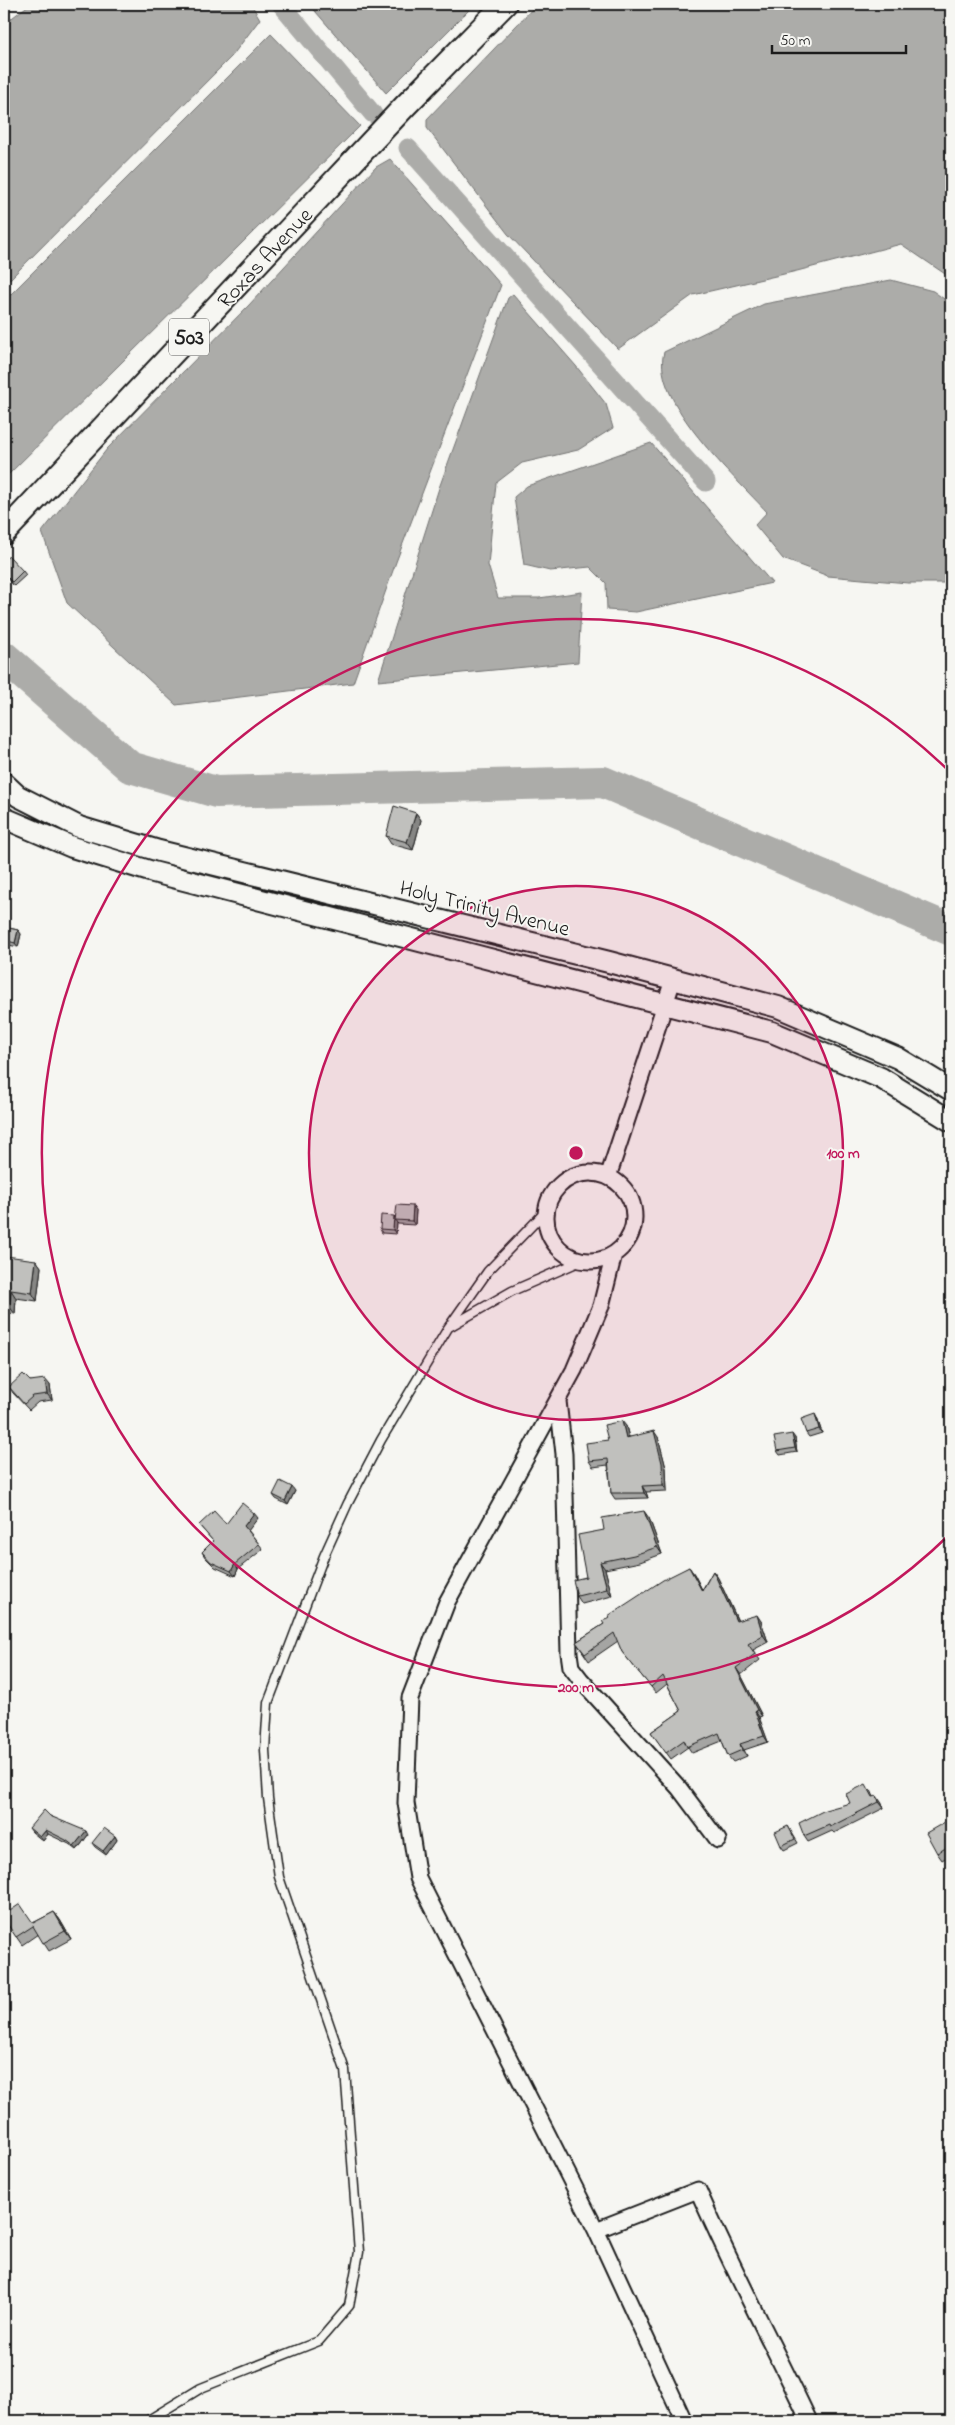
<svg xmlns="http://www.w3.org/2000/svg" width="955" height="2425" viewBox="0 0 955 2425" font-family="'Indie Flower',sans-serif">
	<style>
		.water { fill: #acaca9; stroke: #727271 }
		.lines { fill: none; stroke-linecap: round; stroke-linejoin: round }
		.canal { stroke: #acaca9; stroke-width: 19 }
		.river { stroke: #acaca9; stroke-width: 32 }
		.lane-casing { stroke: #1c1c1c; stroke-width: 11 }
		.street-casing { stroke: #1c1c1c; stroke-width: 19 }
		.secondary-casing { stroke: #1c1c1c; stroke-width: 24 }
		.primary-casing { stroke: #1c1c1c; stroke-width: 26 }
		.lane { stroke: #f6f6f2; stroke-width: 8 }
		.street { stroke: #f6f6f2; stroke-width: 15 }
		.secondary { stroke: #f6f6f2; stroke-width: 20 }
		.primary { stroke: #f6f6f2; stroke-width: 22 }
		.wall { fill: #a5a5a3; stroke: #1c1c1c }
		.shaded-wall { fill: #868684; stroke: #1c1c1c }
		.building { fill: #c0c0bd; stroke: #1c1c1c }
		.ring { fill: none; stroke: #c2185b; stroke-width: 2.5 }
		.labels { text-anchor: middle; stroke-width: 4; stroke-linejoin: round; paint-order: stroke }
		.shield { fill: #f6f6f2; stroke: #5d5d5c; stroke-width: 1 }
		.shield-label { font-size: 21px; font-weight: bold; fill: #1c1c1c }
		.street-label { font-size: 22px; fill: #1c1c1c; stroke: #f6f6f2 }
		.centre { fill: #c2185b; stroke: #f6f6f2; stroke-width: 2.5 }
		.ring-label { font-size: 15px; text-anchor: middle; font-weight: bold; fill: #c2185b; stroke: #f6f6f2; stroke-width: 4; stroke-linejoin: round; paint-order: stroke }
	</style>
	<rect width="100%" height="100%" fill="#f6f6f2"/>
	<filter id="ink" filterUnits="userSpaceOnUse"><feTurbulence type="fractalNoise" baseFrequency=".02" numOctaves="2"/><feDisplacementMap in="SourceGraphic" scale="10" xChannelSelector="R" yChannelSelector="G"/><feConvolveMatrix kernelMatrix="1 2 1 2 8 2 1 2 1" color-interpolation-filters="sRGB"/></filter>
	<g filter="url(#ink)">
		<path class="water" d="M30 4H251L260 19 232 56 4 285V24Z
			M309 4H475L386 93Z
			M537 4H951V278L901 244 797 271 693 295 618 349 508 234 427 128V119Z
			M271 34 360 126 4 479V301Z
			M390 159 501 285 396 562 353 683 176 705 67 603 42 532 107 449 249 305 376 167Z
			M891 280 933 291 951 304V583H908L828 576 783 559 755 525 767 512C736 478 650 401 664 352L764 304Z
			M513 294 576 366 606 404 613 428 578 450 522 463 496 483 488 565 498 598H539L582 592 578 662 378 681 439 488 508 298Z
			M651 443 772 583 636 612 607 610 606 583 590 567 550 571 524 565 514 497 527 486Z"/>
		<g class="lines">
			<path class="canal" d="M281 4 373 114
				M408 148 706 482"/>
			<path class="river" d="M4 657 130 767 216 792 603 782 951 930"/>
			<g class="lane-casing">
				<path id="lane" d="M449 1327 512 1291 581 1261
					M147 2421 201 2388 319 2341 349 2306 359 2252 345 2070 279 1877 268 1798 265 1750 268 1703 324 1556 348 1503 381 1440 448 1328 488 1271 545 1212"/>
			</g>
			<g class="street-casing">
				<path id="street" d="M546 1217a44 44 0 1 1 88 0a44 44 0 1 1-88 0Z
					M608 1177 673 980
					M614 1254 601 1306 574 1370 447 1602 410 1698 406 1803 418 1878 596 2230 684 2421
					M558 1401 564 1454 569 1653 571 1667 581 1680 679 1788 718 1840
					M596 2230 698 2190C732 2269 773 2344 809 2421"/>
			</g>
			<g class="secondary-casing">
				<path id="secondary" d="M4 783 18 796 79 827 159 851 609 962 778 1007 898 1058 951 1090
					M4 818 72 847 153 872 772 1032 881 1078 951 1121"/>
			</g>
			<g class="primary-casing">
				<path id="primary" d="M4 533 405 106 505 4"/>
			</g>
			<use href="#lane" class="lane"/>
			<use href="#street" class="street"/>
			<use href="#secondary" class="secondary"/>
			<use href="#primary" class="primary"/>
		</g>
		<path class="wall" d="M4 560 23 571 26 575 14 586 4 575Z
			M416 813 421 820 413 850 391 844 386 836Z
			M4 927 18 930 21 934 18 947 4 944Z
			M416 1210 415 1225 398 1224 397 1223 396 1234 382 1233 380 1229 395 1217Z
			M36 1260 41 1267 37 1301 16 1298 15 1314 4 1312V1273Z
			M30 1381 50 1385 52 1400 38 1402 29 1410 13 1393 9 1387Z
			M817 1418 822 1433 809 1437 806 1433Z
			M626 1426 629 1437H658L666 1468 667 1491 646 1492 648 1498 615 1499 611 1493 608 1465 593 1467 589 1461 608 1440Z
			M795 1438 797 1452 780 1455 777 1451Z
			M295 1491 288 1505 276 1499 273 1495Z
			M258 1518 248 1530 263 1549 238 1569 235 1576 215 1567 205 1557 202 1552 213 1541 199 1525 226 1524Z
			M649 1518 662 1554 640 1562 605 1569 612 1596 582 1604 577 1596 586 1577 604 1530Z
			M689 1567 694 1574 702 1590 713 1571 718 1578 738 1621H761L768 1642 753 1650 760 1660 741 1675 762 1716 759 1717 768 1742 744 1750 747 1756 733 1762 728 1756 722 1741 692 1753 688 1747 671 1759 651 1732 681 1711 667 1684 656 1693 627 1658 622 1652 618 1641 589 1661 576 1642 604 1624 610 1618Z
			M871 1790 874 1797 881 1802 884 1808 834 1833 832 1831 808 1842 804 1836 850 1803Z
			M50 1816 88 1835 77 1850 69 1844 48 1834 43 1841 32 1832 29 1828Z
			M788 1826 798 1843 784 1850 781 1846Z
			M951 1828V1855L942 1860 937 1853 950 1829Z
			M115 1836 117 1840 106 1855 95 1847 92 1843Z
			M54 1912 60 1920 71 1939 49 1951 38 1934 22 1945 4 1919 33 1923Z"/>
		<path class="shaded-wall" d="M416 813 421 820 413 850 407 842Z
			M18 930 21 934 18 947 15 943Z
			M413 1206 416 1210 415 1225 412 1221Z
			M394 1216 397 1220H395L397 1223 396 1234 393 1230Z
			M36 1260 41 1267 37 1301 32 1293Z
			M11 1290 16 1298 15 1314 9 1306Z
			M45 1379 50 1385 52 1400 47 1394Z
			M815 1414 817 1418 822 1433 819 1429Z
			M622 1421 626 1426 630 1443 626 1438Z
			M654 1431 658 1437 666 1468 667 1491 663 1485Z
			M792 1434 795 1438 797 1452 795 1448Z
			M642 1486 646 1492 648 1498 644 1493Z
			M292 1487 295 1491 288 1505 285 1501Z
			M644 1511 649 1518 662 1554 657 1547Z
			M254 1513 258 1518 248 1531 244 1526Z
			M600 1562 605 1569 612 1596 607 1589Z
			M235 1564 238 1569 235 1576 231 1571Z
			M689 1567 694 1574 706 1597 702 1591Z
			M713 1571 718 1578 741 1628 736 1621Z
			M757 1615 761 1621 768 1642 763 1635Z
			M736 1668 741 1675 762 1716 757 1710Z
			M755 1711 759 1717 768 1742 764 1736Z
			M740 1744 744 1750 747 1756 742 1750Z
			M877 1796 881 1802 884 1808 879 1802Z
			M5 1797 8 1801 4 1807V1799Z
			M46 1830 48 1834 43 1841 40 1837Z
			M86 1831 88 1835 77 1850 74 1846Z
			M115 1836 117 1840 106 1855 103 1851Z
			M54 1912 60 1920 71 1939 65 1931Z"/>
		<path class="building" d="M9 556 23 571 12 582 4 574V560Z
			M394 806 416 813 407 842 386 836Z
			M4 927 18 930 15 943 4 940Z
			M397 1205 413 1206 412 1221 395 1220Z
			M381 1215 394 1216 393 1230 380 1229Z
			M6 1256 36 1260 32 1293 11 1290 9 1306 4 1305V1273Z
			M23 1374 30 1381 45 1379 47 1394 33 1396 24 1404 9 1387Z
			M815 1414 819 1429 806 1433 801 1419Z
			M622 1421 626 1438 654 1431 662 1463 663 1485 642 1486 644 1493H611L608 1459 589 1461 586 1443 608 1440 604 1425Z
			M792 1434 795 1448 777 1451 774 1437Z
			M280 1481 292 1487 285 1501 273 1495Z
			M242 1503 254 1513 244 1526 259 1544 235 1564 231 1571 211 1562 202 1552 213 1541 199 1525 214 1511 226 1524Z
			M644 1511 657 1547 634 1555 600 1562 607 1589 577 1596 573 1580 586 1577 578 1535 604 1530 602 1518Z
			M689 1567 702 1591 713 1571 736 1621 757 1615 763 1635 748 1644 755 1654 736 1668 757 1710 755 1711 764 1736 740 1744 742 1750 728 1756 719 1733 687 1747 684 1740 666 1753 651 1732 681 1711 663 1676 651 1687 622 1652 614 1633 585 1654 576 1642 604 1624 602 1621 610 1618 608 1616 663 1580Z
			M866 1784 873 1797 877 1796 879 1802 830 1827 829 1825 804 1836 799 1823 825 1810 850 1803 846 1794Z
			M44 1810 50 1816 86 1831 74 1846 66 1840 46 1830 40 1837 29 1828Z
			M945 1822 949 1830 951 1828V1845L937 1853 926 1833Z
			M788 1826 795 1839 781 1846 775 1832Z
			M104 1828 115 1836 103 1851 92 1843Z
			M20 1904 33 1923 54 1912 65 1931 43 1943 33 1926 16 1937 4 1919V1915Z"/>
	</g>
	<circle cx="576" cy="1153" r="267" fill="#c2185b" fill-opacity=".12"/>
	<g class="ring">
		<circle cx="576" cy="1153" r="267"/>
		<path d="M950 1534A534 534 0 1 1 950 772"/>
	</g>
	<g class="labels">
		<rect class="shield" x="169" y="318.5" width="40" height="37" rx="4"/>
		<g class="shield-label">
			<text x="189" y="344">503</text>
		</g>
		<g class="street-label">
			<text transform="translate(264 257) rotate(-47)" y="8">Roxas Avenue</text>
			<text transform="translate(485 907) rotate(14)" y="8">Holy Trinity Avenue</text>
		</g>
	</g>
	<circle cx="576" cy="1153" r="8" class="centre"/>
	<g class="ring-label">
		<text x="843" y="1158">100 m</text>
		<text x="576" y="1692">200 m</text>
	</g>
	<rect width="955" height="2425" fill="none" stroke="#f6f6f2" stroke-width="20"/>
	<rect x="10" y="10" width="935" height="2405" fill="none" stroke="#1c1c1c" stroke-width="2" filter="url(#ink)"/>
	<path d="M772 45v8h134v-8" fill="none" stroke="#1c1c1c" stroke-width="2.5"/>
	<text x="780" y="45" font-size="15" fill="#1c1c1c" stroke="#f6f6f2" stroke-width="4" paint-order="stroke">50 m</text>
</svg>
